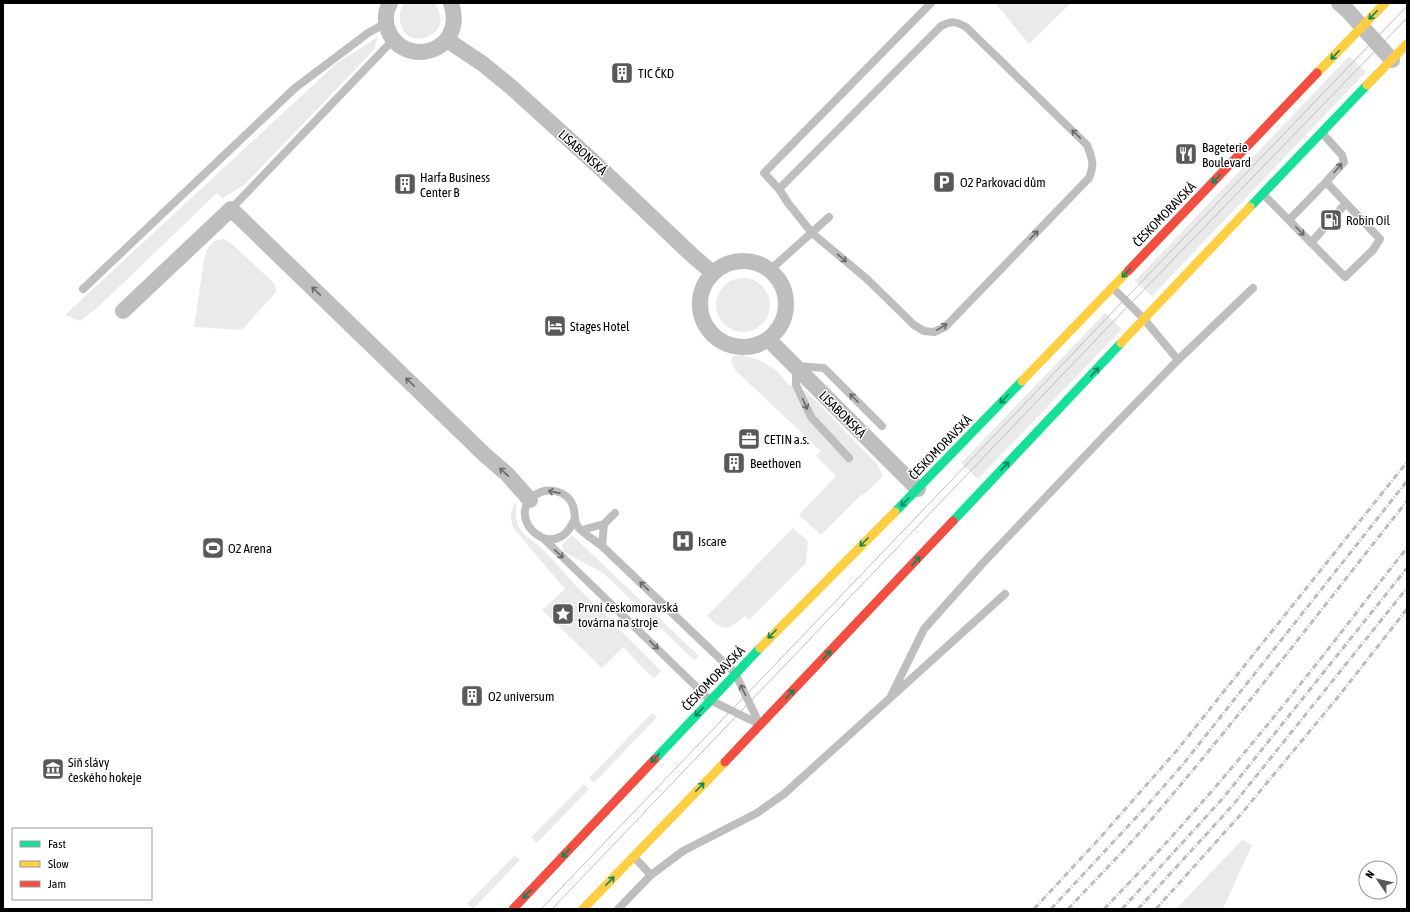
<svg xmlns="http://www.w3.org/2000/svg" width="1410" height="912" viewBox="0 0 1410 912" font-family="'Asap Condensed',sans-serif">
	<style>
		.grass { fill: #eaeaea }
		.lines { fill: none; stroke-linecap: round; stroke-linejoin: round }
		.lane { stroke: #bebebe; stroke-width: 8 }
		.street { stroke: #bebebe; stroke-width: 16 }
		.fast { stroke: #16e098; stroke-width: 9 }
		.slow { stroke: #ffcf43; stroke-width: 9 }
		.jam { stroke: #f24e42; stroke-width: 9 }
		.tram { stroke: #bdbdbd; stroke-width: 1 }
		.rail { stroke: #bdbdbd; stroke-width: 3; stroke-dasharray: 6 2 1 2; stroke-linecap: butt }
		.oneway { stroke: #0d865b }
		.oneway2 { stroke: #686868 }
		.labels { text-anchor: middle; stroke-width: 3; stroke-linejoin: round; paint-order: stroke }
		.poi-label { font-size: 13px; fill: #000; stroke: #fff; text-anchor: start }
		.street-label { font-size: 13px; fill: #000; stroke: #fff }
	</style>
	<rect width="100%" height="100%" fill="#fff"/>
	<path class="grass" d="M406 3H434L435 4C458 37 402 54 400 20 399 13 401 7 406 3Z
		M995 3H1071L1029 44Z
		M378 37 374 49 368 56 245 184 223 198 217 193 97 308 80 321 65 315 337 63Z
		M1349 56 1366 72 1152 296 1135 281Z
		M224 239 233 245 275 284 276 292 242 330 194 327 204 260 208 248 214 241Z
		M716 305a27 27 0 1 1 54 0a27 27 0 1 1-54 0Z
		M1105 313 1122 329 978 479 961 463Z
		M742 355 759 360 776 370 789 385 807 392 877 464 883 476 868 491 861 495 821 535 799 515 836 476 816 456 821 451 736 371 731 361 733 356Z
		M516 501V517L518 526 525 535 544 550 576 586 661 671 655 678 651 676 623 647 602 668 542 610 565 589 514 529C509 517 510 512 516 501Z
		M793 528 808 541 806 563 749 620 745 616C728 631 724 632 707 616Z
		M572 535 699 656 694 660 603 573 564 552 562 545Z
		M652 713 657 717 594 783 589 778Z
		M584 784 589 789 537 843 531 837Z
		M1242 840 1252 845 1223 909H1176Z
		M515 855 520 860 473 909 467 904Z"/>
	<g class="lines">
		<path class="lane" d="M779 189 941 26C952 21 955 21 966 27L1087 145C1092 158 1095 164 1089 178L945 327 934 332 924 331 914 325 867 279 812 233 788 203 779 189 764 173 931 3
			M1263 194 1345 277 1373 250 1380 239 1326 182 1344 162 1342 155 1322 133
			M231 209 393 40
			M1289 220 1326 182
			M1311 243 1346 203
			M770 270 829 217
			M1112 287 1144 319 1178 360
			M83 289 295 88 368 33 386 23
			M849 458 811 417 796 385V366L824 368 882 426
			M574 520C555 566 503 518 535 495 548 486 568 491 573 506 576 514 573 520 578 527 584 534 594 540 602 546L735 673 759 723
			M582 530 604 524 615 513
			M543 538 710 700 759 724
			M602 546 604 524
			M891 696 924 629 983 563 1105 435 1178 360 1253 288
			M634 857 651 875
			M618 909 651 875 683 851 757 813 784 794 1005 594"/>
		<path class="street" d="M390 3C386 10 385 19 387 27 401 71 468 53 451 3
			M1339 3 1347 10 1392 60
			M447 40 483 64 510 86 596 164 694 257 713 273
			M700 304a43 43 0 1 1 86 0a43 43 0 1 1-86 0Z
			M123 311 231 209 486 456 507 474 530 500
			M768 339 918 489"/>
		<path class="fast" d="M1250 207 1367 85
			M895 512 1022 381
			M953 521 1121 343
			M655 759 760 648"/>
		<path class="slow" d="M1317 73 1385 3
			M1367 85 1407 44
			M1121 343 1250 207
			M1022 381 1128 271
			M760 648 895 512
			M583 909 725 762"/>
		<path class="jam" d="M1128 271 1317 73
			M725 762 953 521
			M513 909 655 759"/>
		<path class="tram" d="M541 909 1125 299 1407 6
			M552 909 1130 304 1407 18"/>
		<path class="rail" d="M1034 909 1099 839 1178 749 1407 462
			M1051 909 1144 809 1184 763 1407 481
			M1068 909C1097 878 1128 847 1156 814 1243 712 1324 606 1407 501
			M1104 909C1177 834 1245 754 1310 672 1343 631 1374 589 1407 548
			M1122 909 1224 797 1407 568
			M1138 909 1233 805 1407 588
			M1156 909 1242 813 1338 697 1407 609"/>
	</g>
	<defs><path id="oneway-shaft" d="M-6 0H5M1.5-3L5.5 0L1.5 3" fill="none" stroke-width="1.6" stroke-linecap="round" stroke-linejoin="round"/></defs>
	<g class="oneway">
		<use href="#oneway-shaft" transform="translate(1373 15) rotate(134)"/>
		<use href="#oneway-shaft" transform="translate(1335 55) rotate(134)"/>
		<use href="#oneway-shaft" transform="translate(1216 179) rotate(134)"/>
		<use href="#oneway-shaft" transform="translate(1126 273) rotate(134)"/>
		<use href="#oneway-shaft" transform="translate(1095 372) rotate(-47)"/>
		<use href="#oneway-shaft" transform="translate(1004 399) rotate(134)"/>
		<use href="#oneway-shaft" transform="translate(1005 466) rotate(-47)"/>
		<use href="#oneway-shaft" transform="translate(905 502) rotate(135)"/>
		<use href="#oneway-shaft" transform="translate(864 542) rotate(135)"/>
		<use href="#oneway-shaft" transform="translate(916 561) rotate(-47)"/>
		<use href="#oneway-shaft" transform="translate(772 634) rotate(134)"/>
		<use href="#oneway-shaft" transform="translate(827 655) rotate(-47)"/>
		<use href="#oneway-shaft" transform="translate(790 694) rotate(-46)"/>
		<use href="#oneway-shaft" transform="translate(699 712) rotate(133)"/>
		<use href="#oneway-shaft" transform="translate(655 758) rotate(133)"/>
		<use href="#oneway-shaft" transform="translate(700 787) rotate(-46)"/>
		<use href="#oneway-shaft" transform="translate(566 853) rotate(133)"/>
		<use href="#oneway-shaft" transform="translate(610 881) rotate(-46)"/>
		<use href="#oneway-shaft" transform="translate(527 894) rotate(133)"/>
	</g>
	<g class="oneway2">
		<use href="#oneway-shaft" transform="translate(1076 134) rotate(-136)"/>
		<use href="#oneway-shaft" transform="translate(1338 168) rotate(-49)"/>
		<use href="#oneway-shaft" transform="translate(1300 231) rotate(45)"/>
		<use href="#oneway-shaft" transform="translate(1034 235) rotate(-46)"/>
		<use href="#oneway-shaft" transform="translate(842 258) rotate(41)"/>
		<use href="#oneway-shaft" transform="translate(316 291) rotate(-136)"/>
		<use href="#oneway-shaft" transform="translate(942 327) rotate(-32)"/>
		<use href="#oneway-shaft" transform="translate(410 382) rotate(-136)"/>
		<use href="#oneway-shaft" transform="translate(854 398) rotate(-135)"/>
		<use href="#oneway-shaft" transform="translate(805 404) rotate(66)"/>
		<use href="#oneway-shaft" transform="translate(504 472) rotate(-137)"/>
		<use href="#oneway-shaft" transform="translate(554 492) rotate(-169)"/>
		<use href="#oneway-shaft" transform="translate(559 554) rotate(43)"/>
		<use href="#oneway-shaft" transform="translate(644 586) rotate(-136)"/>
		<use href="#oneway-shaft" transform="translate(654 645) rotate(44)"/>
		<use href="#oneway-shaft" transform="translate(743 690) rotate(-116)"/>
	</g>
	<defs>
		<g id="building-square" transform="scale(1.15)"><rect x="-9" y="-9" width="18" height="18" rx="4" fill="#595959" stroke="#fff"/><path d="M-4-6H4V6H1V3H-1V6H-4ZM-2.5-4.3h1.7v1.8h-1.7ZM.8-4.3h1.7v1.8H.8ZM-2.5-1h1.7V.8h-1.7ZM.8-1h1.7V.8H.8Z" fill="#fff"/></g>
		<g id="restaurant-square" transform="scale(1.15)"><rect x="-9" y="-9" width="18" height="18" rx="4" fill="#595959" stroke="#fff"/><path d="M-5-6h1v4h1v-4h1v4h1v-4h1v5L-1.5 .5V6h-2V.5L-5-1ZM5-6V6H3V1.5H1.5Q1.5-4 5-6Z" fill="#fff"/></g>
		<g id="parking-square" transform="scale(1.15)"><rect x="-9" y="-9" width="18" height="18" rx="4" fill="#595959" stroke="#fff"/><path d="M-3.5-5.5H1a3.5 3.5 0 0 1 0 7H-1V5.5H-3.5ZM-1-3.4V-.6H.8a1.4 1.4 0 0 0 0-2.8Z" fill="#fff"/></g>
		<g id="fuel-square" transform="scale(1.15)"><rect x="-9" y="-9" width="18" height="18" rx="4" fill="#595959" stroke="#fff"/><path d="M-5.5-6h7V0h2V4h1.3V-2.5L3-4.5l.8-.8L6-3V5H2.5V1h-1V6h-7ZM-4.2-4.7v3.2H.2V-4.7Z" fill="#fff"/></g>
		<g id="hotel-square" transform="scale(1.15)"><rect x="-9" y="-9" width="18" height="18" rx="4" fill="#595959" stroke="#fff"/><path d="M-6-4.5h1.5V1H6V5H4.5V3h-9V5H-6ZM-4 0a1.8 1.8 0 1 1 3.6 0ZM.5 0V-2.5h3Q6-2.5 6 0Z" fill="#fff"/></g>
		<g id="office-square" transform="scale(1.15)"><rect x="-9" y="-9" width="18" height="18" rx="4" fill="#595959" stroke="#fff"/><path d="M-6-3h4V-5.5h4V-3h4V5H-6ZM-1-4.5V-3h2v-1.5ZM-6 0V1H6V0Z" fill="#fff"/></g>
		<g id="hospital-square" transform="scale(1.15)"><rect x="-9" y="-9" width="18" height="18" rx="4" fill="#595959" stroke="#fff"/><path d="M-5-5h3v3.5h4V-5h3V5h-3V1.5h-4V5h-3Z" fill="#fff"/></g>
		<g id="stadium-square" transform="scale(1.15)"><rect x="-9" y="-9" width="18" height="18" rx="4" fill="#595959" stroke="#fff"/><path d="M0-5a6.5 5 0 1 0 0 10a6.5 5 0 1 0 0-10ZM-3.5-1.8h7v3.6h-7Z" fill="#fff"/></g>
		<g id="sight-square" transform="scale(1.15)"><rect x="-9" y="-9" width="18" height="18" rx="4" fill="#595959" stroke="#fff"/><path d="M0-6L1.8-2.2L6-1.7L2.9 1.2L3.7 5.4L0 3.3L-3.7 5.4L-2.9 1.2L-6-1.7L-1.8-2.2Z" fill="#fff"/></g>
		<g id="museum-square" transform="scale(1.15)"><rect x="-9" y="-9" width="18" height="18" rx="4" fill="#595959" stroke="#fff"/><path d="M0-6L6-3V-2H-6V-3ZM-5-1h2V3h-2ZM-1-1h2V3h-2ZM3-1h2V3H3ZM-6 4H6V6H-6Z" fill="#fff"/></g>
	</defs>
	<g fill-rule="evenodd">
		<use href="#building-square" x="622" y="73"/>
		<use href="#restaurant-square" x="1186" y="154"/>
		<use href="#parking-square" x="944" y="182"/>
		<use href="#building-square" x="405" y="184"/>
		<use href="#fuel-square" x="1331" y="220"/>
		<use href="#hotel-square" x="555" y="326"/>
		<use href="#office-square" x="749" y="439"/>
		<use href="#building-square" x="734" y="463"/>
		<use href="#hospital-square" x="683" y="541"/>
		<use href="#stadium-square" x="213" y="548"/>
		<use href="#sight-square" x="563" y="614"/>
		<use href="#building-square" x="472" y="696"/>
		<use href="#museum-square" x="53" y="769"/>
	</g>
	<g class="labels">
		<g class="poi-label">
			<text x="638" y="78">TIC ČKD</text>
			<text x="1202" y="152">Bageterie<tspan x="1202" dy="15">Boulevard</tspan></text>
			<text x="420" y="182">Harfa Business<tspan x="420" dy="15">Center B</tspan></text>
			<text x="960" y="187">O2 Parkovací dům</text>
			<text x="1346" y="225">Robin Oil</text>
			<text x="570" y="331">Stages Hotel</text>
			<text x="764" y="444">CETIN a.s.</text>
			<text x="750" y="468">Beethoven</text>
			<text x="698" y="546">Iscare</text>
			<text x="228" y="553">O2 Arena</text>
			<text x="578" y="612">První českomoravská<tspan x="578" dy="15">továrna na stroje</tspan></text>
			<text x="488" y="701">O2 universum</text>
			<text x="68" y="767">Síň slávy<tspan x="68" dy="15">českého hokeje</tspan></text>
		</g>
		<g class="street-label">
			<text transform="translate(583 152) rotate(42)" y="5">LISABONSKÁ</text>
			<text transform="translate(1164 214) rotate(-46)" y="5">ČESKOMORAVSKÁ</text>
			<text transform="translate(843 414) rotate(45)" y="5">LISABONSKÁ</text>
			<text transform="translate(940 447) rotate(-46)" y="5">ČESKOMORAVSKÁ</text>
			<text transform="translate(713 678) rotate(-46)" y="5">ČESKOMORAVSKÁ</text>
		</g>
	</g>
	<rect width="1410" height="912" fill="none" stroke="#000000" stroke-width="8"/>
	<rect x="12" y="828" width="140" height="72" fill="#ffffff" stroke="#999999"/>
	<rect x="20" y="841" width="20" height="6" fill="#16e098" stroke="#999999"/>
	<text x="48" y="848" font-size="12" fill="#000000">Fast</text>
	<rect x="20" y="861" width="20" height="6" fill="#ffcf43" stroke="#999999"/>
	<text x="48" y="868" font-size="12" fill="#000000">Slow</text>
	<rect x="20" y="881" width="20" height="6" fill="#f24e42" stroke="#999999"/>
	<text x="48" y="888" font-size="12" fill="#000000">Jam</text>
	<g transform="translate(1378 880) rotate(304)"><circle r="19" fill="#ffffff" stroke="#999999"/>
	<path d="M0-3L7 15L0 10L-7 15Z" fill="#595959"/>
	<text y="-6" font-size="11" font-weight="bold" text-anchor="middle" fill="#000000">N</text>
	</g>
</svg>
